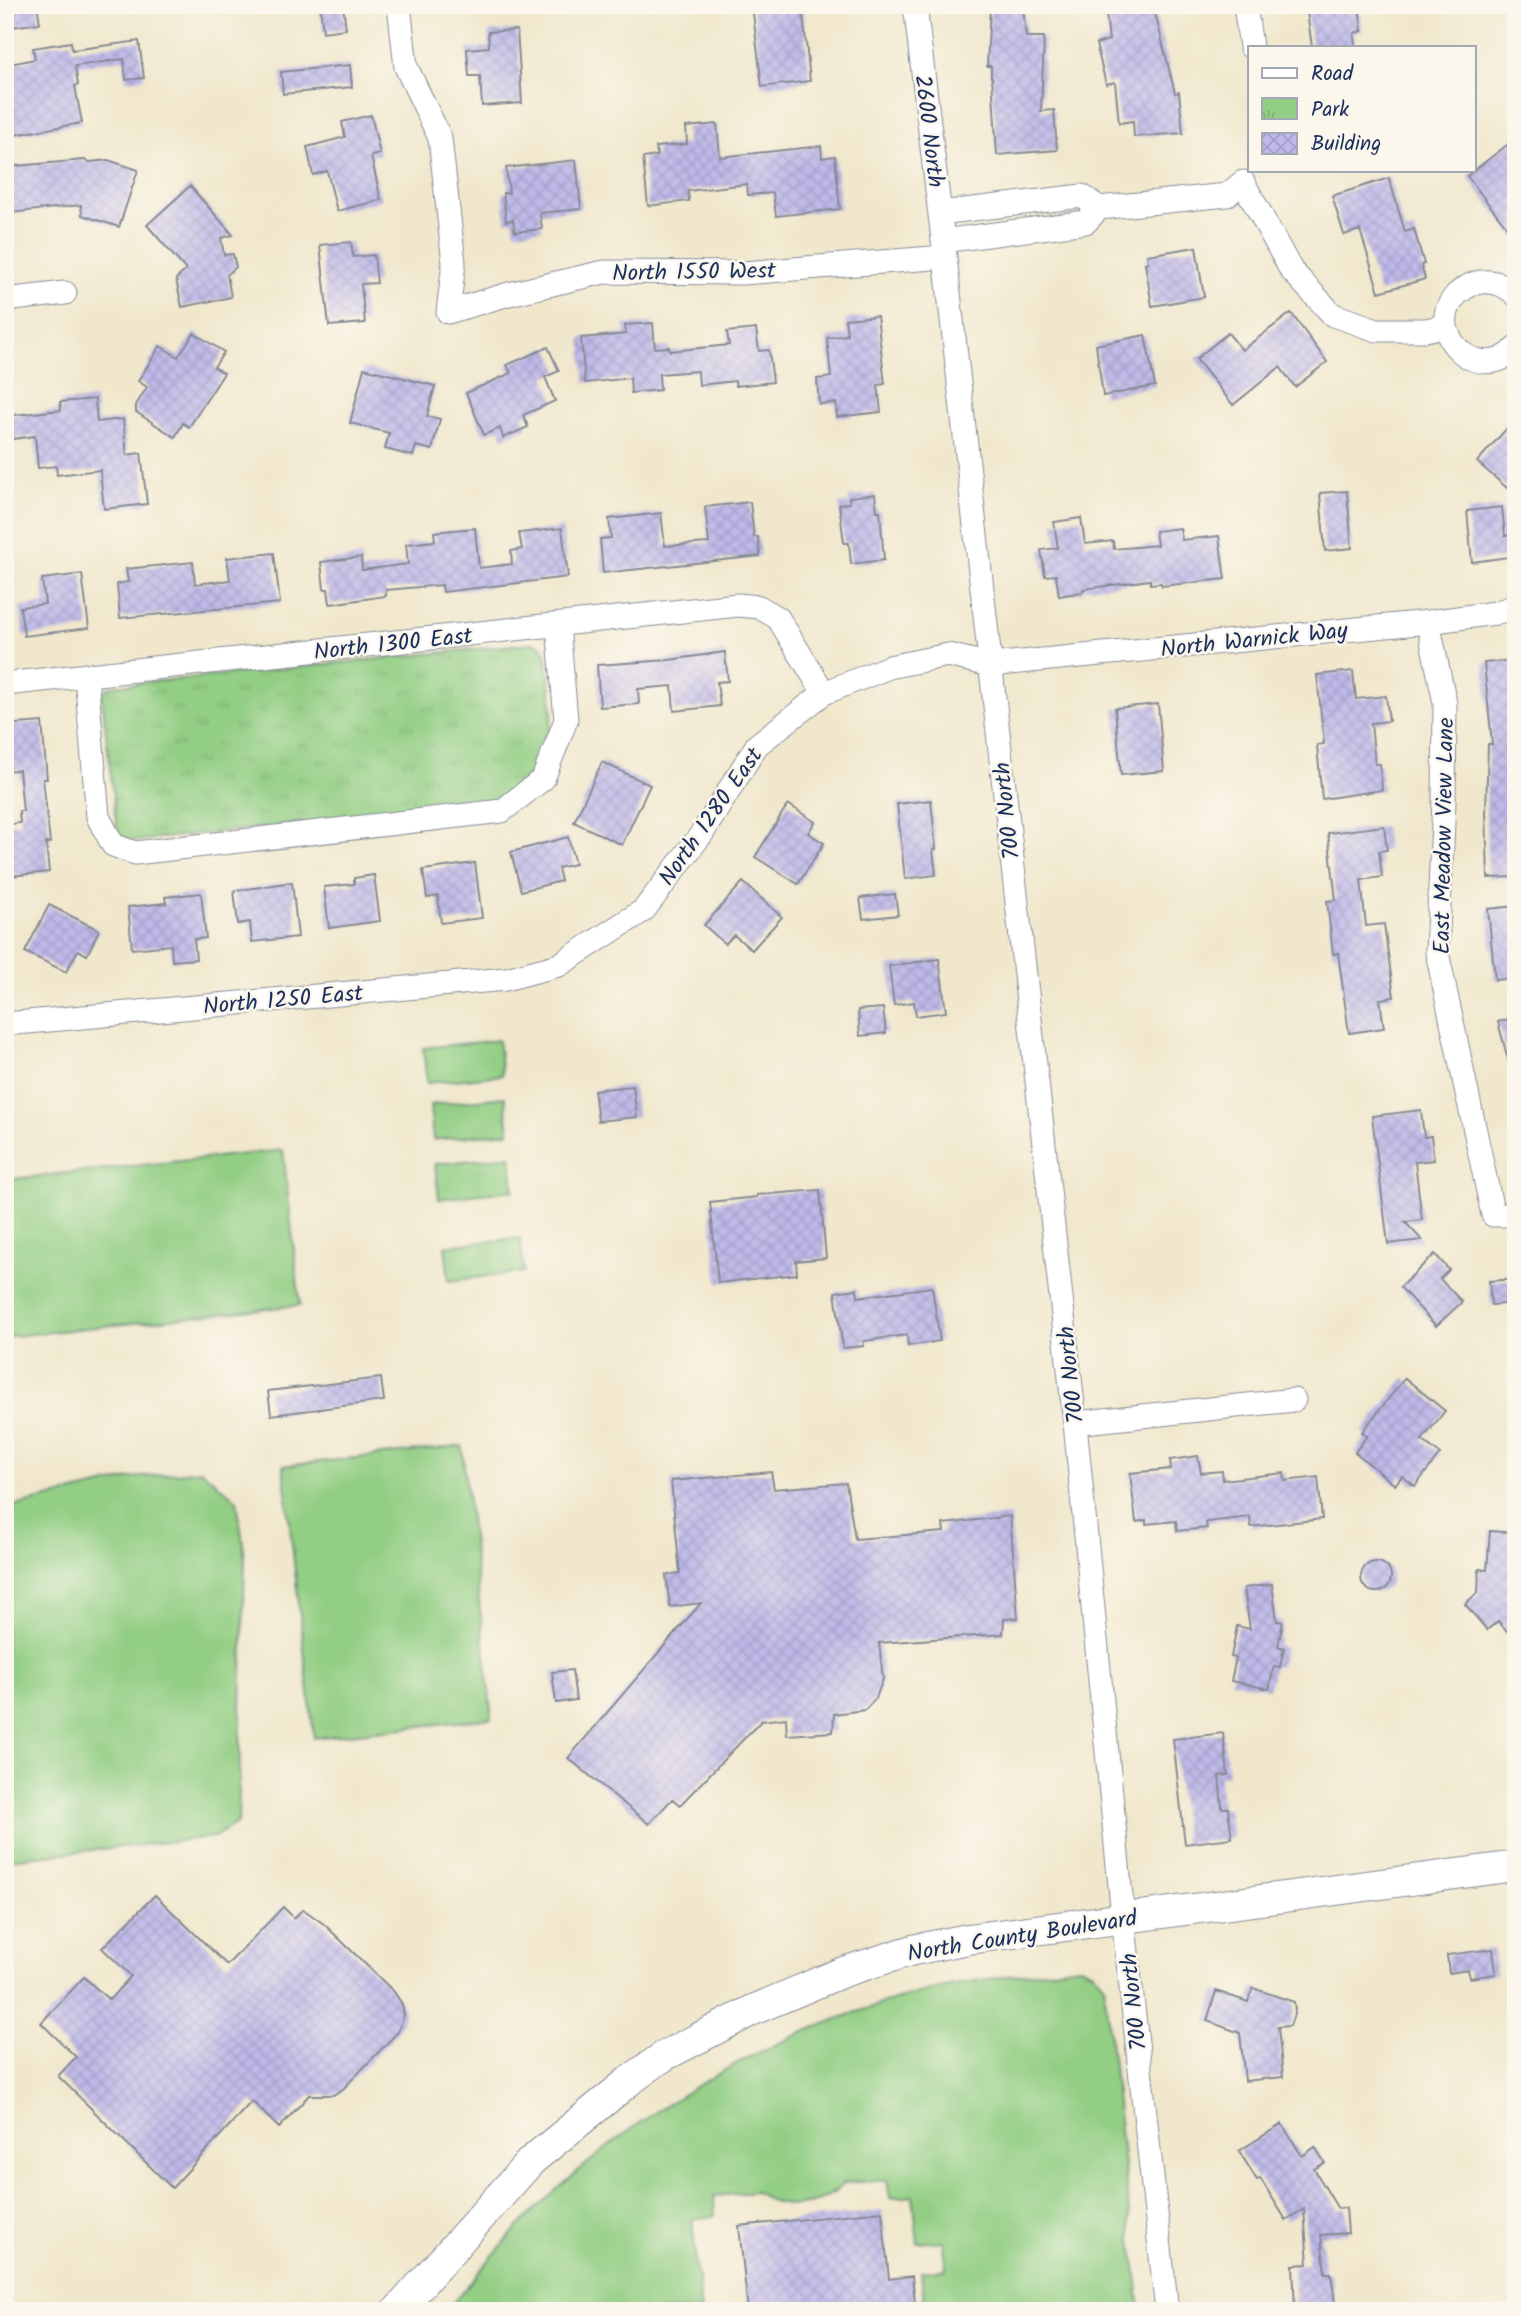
<svg xmlns="http://www.w3.org/2000/svg" width="1521" height="2316" viewBox="0 0 1521 2316" font-family="Kalam,sans-serif">
	<style>
		.grass { fill: #92ce83; stroke: #567e70; stroke-width: 2 }
		.park { fill: url(#park-tufts); stroke: #567e70; stroke-width: 2 }
		.building { fill: url(#building-cross-hatch) }
		.lines { fill: none; stroke-linecap: round; stroke-linejoin: round }
		.minor-casing { stroke: #868b95; stroke-width: 25 }
		.major-casing { stroke: #868b95; stroke-width: 32 }
		.minor { stroke: #fff; stroke-width: 23 }
		.major { stroke: #fff; stroke-width: 30 }
		.labels { text-anchor: middle; stroke-width: 5; stroke-linejoin: round; paint-order: stroke }
		.street-label { font-size: 23px; fill: #1b2f5e; stroke: #fbf7ec }
	</style>
	<defs>
		<pattern id="park-tufts" width="24" height="20" patternUnits="userSpaceOnUse" patternTransform="scale(1.75)"><rect width="24" height="20" fill="#92ce83"/><path d="M3 7l-1-3M5 7V3M7 7l1-3M15 17l-1-3M17 17v-4M19 17l1-3" fill="none" stroke="#7db174"/></pattern>
		<pattern id="building-cross-hatch" width="8" height="8" patternUnits="userSpaceOnUse" patternTransform="scale(1.75)"><rect width="8" height="8" fill="#bfb9e8"/><path d="M0 0l8 8M0 8l8-8" fill="none" stroke="#a49fc9"/></pattern>
	</defs>
	<rect width="100%" height="100%" fill="#fbf7ec"/>
	<filter id="ink" filterUnits="userSpaceOnUse"><feTurbulence type="fractalNoise" baseFrequency=".0143" numOctaves="2"/><feDisplacementMap in="SourceGraphic" scale="14" xChannelSelector="R" yChannelSelector="G"/><feConvolveMatrix kernelMatrix="1 2 1 2 8 2 1 2 1" color-interpolation-filters="sRGB"/></filter>
	<filter id="wash" filterUnits="userSpaceOnUse"><feTurbulence type="fractalNoise" baseFrequency=".00686" numOctaves="4" result="noise"/><feDisplacementMap in="SourceGraphic" scale="28" xChannelSelector="R" yChannelSelector="G"/><feGaussianBlur stdDeviation="1.57" result="paint"/><feColorMatrix in="noise" values="0 0 0 0 0 0 0 0 0 0 0 0 0 0 0 0 0 1.4 0 .05"/><feComposite in="paint" operator="in"/></filter>
	<g filter="url(#wash)">
		<rect width="100%" height="100%" fill="#f0e7cc"/>
		<path class="grass" d="M498 1040 502 1075 427 1083 423 1048Z
			M505 1097 509 1132 433 1140 430 1105Z
			M283 1150 300 1305 5 1337V1180Z
			M511 1156 514 1190 439 1199 435 1164Z
			M520 1238 524 1272 449 1281 445 1246Z
			M462 1446 492 1718 314 1738 283 1466Z
			M201 1470 237 1500 245 1558 238 1822 214 1837 9 1859 5 1856V1508L133 1478Z
			M1080 1966 1094 1972 1104 1985 1140 2311H925L921 2272 946 2269 944 2241 918 2243 913 2196 890 2198 887 2180 844 2183 834 2193 813 2203 794 2206 776 2203 755 2192 714 2196 715 2216 692 2219 701 2311H446C475 2278 502 2242 534 2211 646 2103 772 2032 923 1992 974 1979 1027 1974 1080 1966Z"/>
		<path class="park" d="M533 643 542 646 546 654C548 674 553 695 552 714 549 751 529 786 494 801 486 804 476 805 467 807L133 841 123 838 117 830 102 697 105 690 112 686Z"/>
		<g id="blocks">
			<path class="building" d="M5 5H37L40 23 5 28Z
				M320 5H343L346 29 323 32Z
				M752 5H802L810 81 762 87Z
				M990 5H1023L1026 37H1044L1041 111 1054 110 1057 150 997 155 992 77H991V66H987Z
				M1105 5H1153L1175 93 1179 92 1183 133 1134 137 1133 121 1119 123 1115 82 1106 84 1096 44 1109 40Z
				M1359 6 1362 31 1354 33 1355 47H1312L1307 12Z
				M517 30 522 103 482 106 480 76H469L467 49 489 47 488 32Z
				M139 41 144 78 126 80 124 59 75 66 78 85 75 86 82 123 14 135 7 95H5V65L35 59 33 48 71 42 72 50Z
				M350 65 352 87 283 94 281 72Z
				M371 115 380 154 371 156 381 200 337 211 327 171 313 175 307 147 345 137 342 122Z
				M717 124 720 157 821 146 822 158 835 156 840 209 776 216 773 193 748 195 747 184 688 191 689 201 648 206 643 158 657 156 656 147 687 144 686 127Z
				M1516 138V239L1467 176Z
				M84 160 90 162 108 160 138 170 119 227 82 215 81 205 11 213 5 167Z
				M576 160 581 209 540 213 542 229 515 232 513 220 506 221 503 193H509L506 168Z
				M1389 178 1405 232 1414 229 1424 264 1421 265 1425 279 1379 292 1360 230 1344 235 1332 196Z
				M190 186 233 235 221 238 224 255 233 254 236 267 227 275 231 297 182 307 176 279 186 270 147 225Z
				M351 242 353 257 374 255 377 283 361 284 365 323 329 326 320 245Z
				M1196 247 1204 297 1152 306 1145 263 1148 262 1147 255Z
				M1291 313 1327 362 1295 387 1280 367 1233 405 1196 359 1228 333 1242 350Z
				M877 316 885 384 878 385 881 412 837 417 836 403 819 404 817 379 831 377 827 338 847 335 845 319Z
				M653 323 655 348 669 347 670 351 729 345 727 332 756 329 759 351 769 350 773 382 736 386 735 381 699 385 698 371 659 374 660 390 631 393 630 378 585 383 581 338 626 334 625 325Z
				M194 333 224 352 214 367 224 373 189 427 183 423 175 437 136 412V405L147 387 138 381 160 346 178 357Z
				M1145 335 1155 386 1103 396 1096 345Z
				M548 347 559 371 545 377 555 401 523 415 528 427 503 438 500 428 484 435 466 393 511 373 507 365Z
				M364 368 435 386 427 416 440 419 432 450 416 446 413 456 385 449 389 433 350 423Z
				M95 399 97 422 123 419 127 455 141 453 147 504 104 509 100 470 57 475 56 466 38 468 35 436 5 440V416L61 410 60 402Z
				M1516 418V478L1507 488 1477 462Z
				M1347 491 1352 548 1325 551 1320 493Z
				M875 494 877 511H880L884 560 851 564 849 543H844L839 504 850 503 849 497Z
				M750 502 754 537H758L760 556 603 573 600 539 611 538 609 519 661 513 665 546 709 543 705 507Z
				M1502 507 1505 536 1516 534V556L1472 562 1467 511Z
				M1081 518 1085 544 1113 541 1114 549 1157 545 1155 531 1180 528 1182 540 1219 536 1225 579 1162 586 1161 583 1150 584V580L1083 589V592L1059 596 1056 575 1045 576 1041 550 1058 548 1054 522Z
				M475 528 479 568 512 564 511 551 522 549 519 533 562 528 568 577 443 592 442 585 386 590V596L330 604 328 589H324L321 562 361 557 362 570 408 564 406 544 435 541 434 532Z
				M274 553 280 603 120 618 117 584 128 582 126 569 193 562 195 584 230 580 227 558Z
				M82 574 89 628 24 636 20 607 45 604 42 579Z
				M725 652 728 681 717 682 720 706 674 711 672 686 638 689 639 704 600 707 597 665 669 660Z
				M1516 660V877L1488 878 1486 812 1488 744H1492L1484 663Z
				M1353 671 1356 699 1386 696 1389 721 1371 723 1375 764H1380L1382 790 1322 799 1317 745 1324 744 1317 675Z
				M1158 704 1164 771 1121 775 1115 708Z
				M42 722 47 779H43L50 843H46L49 872 11 876 5 825 20 823 19 811H23L19 770 5 771V725Z
				M602 762 650 785 622 845 574 822Z
				M931 800 936 849 933 850 936 875 905 879 897 804Z
				M788 804 815 822 808 833 824 843 798 884 755 857Z
				M1384 826 1387 850 1379 851 1382 877 1361 880 1366 926 1384 924 1394 997 1380 999 1384 1028 1349 1033 1338 953 1333 954 1327 901 1336 900 1328 833Z
				M568 837 575 864 558 868 561 881 521 891 511 852Z
				M475 863 482 918 441 923 438 896 427 898 423 870Z
				M374 875 380 921 329 928 324 887 354 884V878Z
				M292 882 298 937 252 942 250 922 238 924 234 891Z
				M743 882 782 917 752 950 734 935 725 944 704 925Z
				M201 893 206 938 194 939 196 959 172 961 171 945 132 949 128 907 166 903 165 897Z
				M895 894 898 915 863 919 860 898Z
				M49 905 99 930 87 955 78 950 66 972 25 952Z
				M1516 906V978L1495 980 1488 909Z
				M939 959 946 1012 916 1016 914 1002 894 1005 889 966Z
				M883 1008 886 1033 860 1036 858 1010Z
				M1516 1017V1067H1510L1498 1022Z
				M633 1086 637 1117 598 1121 594 1090Z
				M1421 1110 1424 1137 1431 1136 1434 1160 1415 1162 1422 1220 1405 1222 1422 1240 1388 1244 1372 1116Z
				M820 1190 826 1258 796 1261 797 1274 718 1283 710 1202 757 1197V1195Z
				M1435 1254 1449 1270 1440 1279 1462 1302 1436 1326 1400 1287Z
				M1516 1279V1303L1491 1305 1489 1281Z
				M932 1287 940 1341 908 1346 907 1335 864 1341V1346L843 1348 835 1292 857 1289 858 1297Z
				M381 1378 384 1401 271 1415 268 1391Z
				M1405 1378 1445 1411 1422 1440 1440 1454 1415 1486 1402 1476 1395 1485 1355 1452 1367 1436 1362 1432Z
				M1198 1456 1201 1473 1222 1471 1223 1480 1284 1473 1285 1481 1318 1477 1322 1519 1251 1527 1250 1517 1206 1522 1207 1528 1177 1531 1176 1521 1146 1524V1520L1136 1522 1130 1473 1171 1469 1170 1460Z
				M771 1472 774 1489 846 1483 855 1539 944 1532 943 1524 1010 1516 1018 1618 1004 1619 1003 1634 879 1643 883 1679 876 1698 865 1710 834 1714 833 1732 787 1735 786 1718 761 1721 680 1805 672 1799 649 1824 568 1758 701 1603 670 1607 666 1575 680 1573 671 1481Z
				M1490 1531 1516 1533V1641L1498 1621 1487 1630 1465 1604 1478 1592 1479 1569 1487 1570Z
				M1361 1577a15 15 0 1 1 30 0a15 15 0 1 1-30 0Z
				M1272 1584 1277 1621 1283 1622 1278 1646 1284 1648 1280 1667 1274 1666 1269 1689 1231 1681 1236 1658 1231 1657 1237 1626 1250 1629 1244 1588Z
				M572 1670 576 1700 556 1703 552 1672Z
				M1223 1733 1228 1775 1219 1776 1222 1808H1228L1232 1838 1185 1844 1173 1739Z
				M155 1895 227 1965 283 1907 294 1918 303 1909 325 1925 394 1992 402 2004 404 2015 398 2032 343 2089 333 2095H309L279 2128 252 2101 172 2188 58 2076 76 2057 41 2023 84 1977 109 2000 131 1976 102 1948Z
				M1493 1949 1496 1974 1470 1978 1468 1970 1449 1973 1447 1955Z
				M1253 1988 1294 2002 1295 2011 1290 2026 1278 2027 1283 2077 1245 2081 1240 2033 1207 2021 1216 1991 1248 2002Z
				M1282 2124 1302 2156 1315 2147 1325 2163 1314 2169 1338 2209 1346 2208 1348 2233 1321 2235 1325 2273H1331L1336 2311H1295L1293 2265 1308 2264 1304 2209 1286 2220 1260 2178 1257 2180 1239 2151Z
				M882 2211 889 2279 912 2276 916 2311H748L739 2226Z"/>
		</g>
	</g>
	<g filter="url(#ink)">
		<use href="#blocks" fill-opacity="0" stroke="#868b95" stroke-width="2"/>
		<g class="lines">
			<g class="minor-casing">
				<path id="minor" d="M399 5 406 67 440 138 454 263 448 312 509 294 604 272 743 273 945 257
					M915 5 945 257 1075 1423 1123 1917 1167 2311
					M1245 5 1251 47
					M1243 182 1291 270 1333 315 1377 330H1425L1446 326
					M940 213 1082 196 1099 208
					M943 241 1086 222 1099 208 1227 195 1243 182
					M1516 295C1506 285 1495 281 1481 282 1472 283 1464 288 1457 294 1421 332 1479 388 1516 348
					M5 300 65 293
					M1428 622 1445 703 1444 801 1437 952 1493 1215H1516
					M86 675 98 817 113 845 135 853 502 811 543 779 566 720 558 625
					M5 684 738 605 759 607 778 618 824 693
					M5 1024 506 979 559 965 644 910 703 832 757 745 824 693 889 667 948 655 990 665 1428 622 1495 613 1516 606
					M1075 1423 1294 1400"/>
			</g>
			<g class="major-casing">
				<path id="major" d="M397 2311 531 2161 629 2081 664 2056 753 2010 843 1972 913 1950 968 1939 1516 1866"/>
			</g>
			<use href="#minor" class="minor"/>
			<use href="#major" class="major"/>
		</g>
	</g>
	<g class="labels">
		<g class="street-label">
			<text transform="translate(930 131) rotate(83)" y="8">2600 North</text>
			<text transform="translate(694 271) rotate(-1)" y="8">North 1550 West</text>
			<text transform="translate(1254 639) rotate(-6)" y="8">North Warnick Way</text>
			<text transform="translate(393 643) rotate(-6)" y="8">North 1300 East</text>
			<text transform="translate(1006 811) rotate(-96)" y="8">700 North</text>
			<text transform="translate(710 816) rotate(-55)" y="8">North 1280 East</text>
			<text transform="translate(1443 836) rotate(-89)" y="8">East Meadow View Lane</text>
			<text transform="translate(283 999) rotate(-5)" y="8">North 1250 East</text>
			<text transform="translate(1070 1375) rotate(-96)" y="8">700 North</text>
			<text transform="translate(1022 1935) rotate(-9)" y="8">North County Boulevard</text>
			<text transform="translate(1133 2002) rotate(-96)" y="8">700 North</text>
		</g>
	</g>
	<rect width="1521" height="2316" fill="none" stroke="#fbf7ec" stroke-width="28"/>
	<rect x="1248" y="46" width="228" height="126" fill="#fbf7ec" stroke="#a1a7b3" stroke-width="2"/>
	<rect x="1262" y="68" width="35" height="10" fill="#ffffff" stroke="#a1a7b3" stroke-width="2"/>
	<text x="1311" y="80" font-size="21" fill="#1b2f5e">Road</text>
	<rect x="1262" y="98" width="35" height="21" fill="url(#park-tufts)" stroke="#a1a7b3" stroke-width="2"/>
	<text x="1311" y="116" font-size="21" fill="#1b2f5e">Park</text>
	<rect x="1262" y="133" width="35" height="21" fill="url(#building-cross-hatch)" stroke="#a1a7b3" stroke-width="2"/>
	<text x="1311" y="150" font-size="21" fill="#1b2f5e">Building</text>
</svg>
